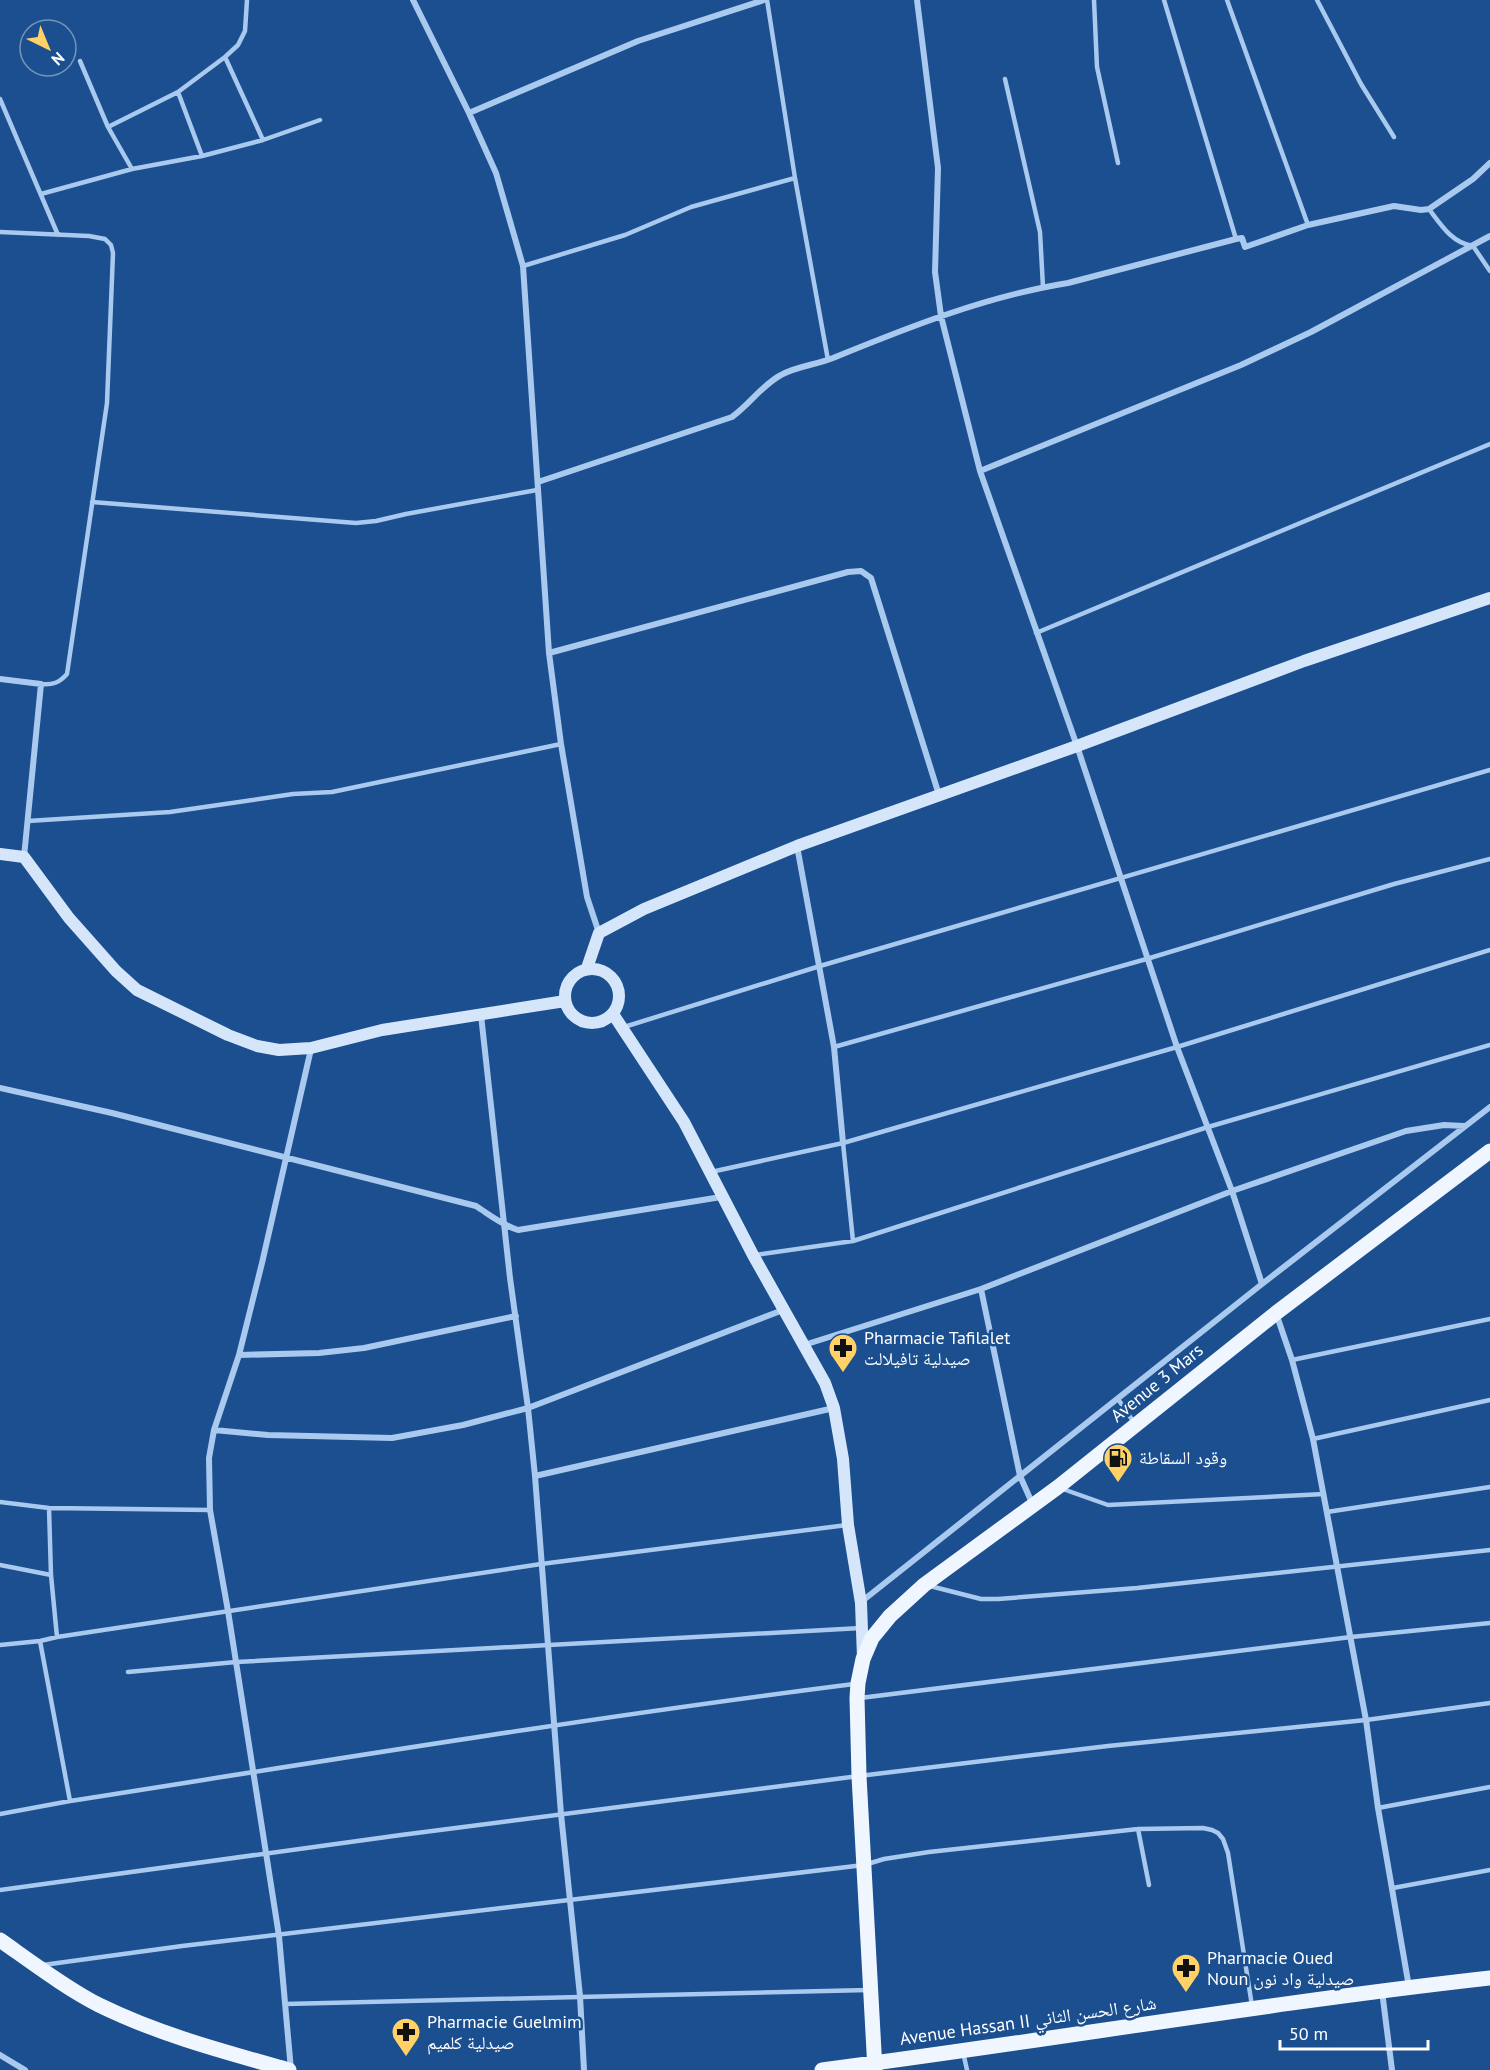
<svg xmlns="http://www.w3.org/2000/svg" width="1490" height="2070" font-family="'PT Sans','Noto Naskh Arabic',sans-serif">
  <style>
    .lines { fill: none; stroke-linecap: round; stroke-linejoin: round }
    .lane { stroke: #a9c9ee; stroke-width: 4.5 }
    .street { stroke: #a9c9ee; stroke-width: 6 }
    .secondary { stroke: #d6e6fa; stroke-width: 12 }
    .primary { stroke: #f0f6ff; stroke-width: 15 }
    .labels { text-anchor: middle; stroke-width: 5; stroke-linejoin: round; paint-order: stroke }
    .poi-label { font-size: 18px; fill: #fff; stroke: #1b4f8f; text-anchor: start }
    .street-label { font-size: 18px; fill: #fff; stroke: #1b4f8f }
  </style>
  <rect width="100%" height="100%" fill="#1b4f8f"/>
  <g class="lines">
    <path class="lane" d="M767,0L795,178L828,360
      M1094,0L1097,67L1118,163
      M1164,0L1236,239
      M1227,0L1308,225
      M1317,0L1361,84L1394,137
      M225,57L263,140
      M80,61L108,127
      M1005,79L1040,232L1043,287
      M178,92L202,156
      M0,99L58,235
      M132,169L108,127L178,92L225,57L238,45L245,31L247,0
      M41,194L132,169L202,156L263,140L320,120
      M1429,209C1441,225 1452,243 1473,246L1490,271
      M0,232L89,236L105,239L111,245L113,253L107,403L67,674C59,683 53,685 41,684
      M523,266L625,235L691,207L795,178
      M92,502L356,523L376,521L406,514L537,490
      M1036,633L1490,444
      M28,821L170,812L293,794L332,792L561,744
      M624,1027L820,966L1490,770
      M834,1047L1150,958L1394,884L1490,859
      M843,1143L853,1241
      M711,1172L843,1143L1177,1047L1490,950
      M755,1255L853,1241L1208,1127L1490,1045
      M1292,1360L1490,1319
      M1118,1399L1135,1424
      M1313,1439L1490,1400
      M1060,1488L1108,1505L1324,1494
      M0,1502L49,1508L210,1510
      M49,1508L51,1575L57,1637
      M1327,1512L1490,1487
      M0,1565L51,1575
      M930,1586L981,1599H998L1137,1588L1490,1550
      M40,1641L70,1801
      M0,1645L40,1641L57,1637L541,1564L847,1525
      M128,1672L236,1662L861,1628
      M860,1698L1351,1637L1490,1623
      M1378,1808L1490,1787
      M0,1814L70,1801C331,1760 592,1717 854,1684
      M1138,1829L1149,1885
      M1393,1888L1490,1870
      M0,1890L401,1835L859,1776L1108,1746L1366,1720L1490,1703
      M43,1965L182,1946L864,1865L884,1859L929,1852L1138,1829L1203,1828L1212,1830L1218,1833L1223,1839L1228,1853L1252,2006
      M285,2004L868,1990
      M963,2052L967,2070"/>
    <path class="street" d="M413,0L469,113L496,173L523,266L549,653L561,744L587,897L599,933
      M917,0L938,168L935,272L941,316L980,471L1077,746L1177,1047L1232,1191L1262,1284
      M469,113L638,41L764,0
      M980,471L1241,365L1311,332L1490,236
      M538,482L732,417C750,404 762,385 781,375C797,366 816,365 833,358C909,327 987,296 1068,283L1236,239L1242,238L1245,247L1308,225L1394,206L1421,210L1429,209L1473,179L1490,163
      M549,653L848,572L861,571L871,578L939,795
      M0,679L41,684L24,857
      M797,846L834,1047L843,1143
      M481,1015L510,1278L528,1408L535,1476L561,1814L580,1996L584,2070
      M0,1088L112,1113L476,1206C490,1215 502,1225 518,1230L721,1197
      M981,1289L1020,1476L1033,1505
      M1276,1313L1292,1360L1313,1439L1366,1720L1378,1808L1409,1987
      M804,1345L981,1289L1232,1191L1406,1131L1444,1125L1464,1126
      M239,1355L319,1353L364,1348L516,1316
      M214,1430L268,1435L392,1438L463,1425L528,1408L783,1310
      M535,1476L834,1408
      M861,1602L1262,1284L1490,1107
      M1382,1991L1392,2070
      M0,2055L25,2070
      M291,2070L279,1936L228,1611L210,1510L209,1458L214,1430L239,1355L262,1263L311,1049"/>
    <path class="secondary" d="M0,854L24,857L69,918L116,971L137,990L228,1035L257,1046L279,1050L311,1048L382,1030L565,1001
      M587,968L599,933L644,909L797,846L1077,746L1304,661L1490,598
      M565 996a27 27 0 1 1 54 0a27 27 0 1 1-54 0Z
      M613,1014L684,1122L753,1255L825,1383L834,1408L843,1459L848,1525L861,1603L863,1658"/>
    <path class="primary" d="M0,1940C30,1961 67,1989 99,2005C160,2035 225,2052 289,2070
      M822,2070C1045,2041 1267,2003 1490,1978
      M875,2070L859,1776L857,1698L858,1683L863,1659L872,1638L890,1616L924,1585L1058,1487L1276,1313L1490,1151"/>
  </g>
  <defs>
    <g id="pharmacy-pin" transform="scale(1.5)"><path d="M0 17L-7.5 6A9.5 9.5 0 1 1 7.5 6Z" fill="#ffd166" stroke="#1b4f8f"/><path d="M-2-6h4v4h4v4h-4v4h-4v-4h-4v-4h4Z" fill="#111"/></g>
    <g id="fuel-pin" transform="scale(1.5)"><path d="M0 17L-7.5 6A9.5 9.5 0 1 1 7.5 6Z" fill="#ffd166" stroke="#1b4f8f"/><path d="M-5.5-6h7V0h2V4h1.3V-2.5L3-4.5l.8-.8L6-3V5H2.5V1h-1V6h-7ZM-4.2-4.7v3.2H.2V-4.7Z" fill="#111"/></g>
  </defs>
  <g fill-rule="evenodd">
    <use href="#pharmacy-pin" x="843" y="1348"/>
    <use href="#fuel-pin" x="1118" y="1458"/>
    <use href="#pharmacy-pin" x="1186" y="1968"/>
    <use href="#pharmacy-pin" x="406" y="2032"/>
  </g>
  <g class="labels">
    <g class="poi-label">
      <text x="864" y="1344">Pharmacie Tafilalet<tspan x="864" dy="21">صيدلية تافيلالت</tspan></text>
      <text x="1139" y="1464">وقود السقاطة</text>
      <text x="1207" y="1964">Pharmacie Oued<tspan x="1207" dy="21">Noun صيدلية واد نون</tspan></text>
      <text x="427" y="2028">Pharmacie Guelmim<tspan x="427" dy="21">صيدلية كلميم</tspan></text>
    </g>
    <g class="street-label">
      <text transform="translate(1157 1383) rotate(-39)" y="6">Avenue 3 Mars</text>
      <text transform="translate(1028 2021) rotate(-8)" y="6">Avenue Hassan II شارع الحسن الثاني</text>
    </g>
  </g>
  <g transform="translate(48 48) rotate(137)"><circle r="28" fill="#1b4f8f" stroke="#7695bc" stroke-width="1.5"/>
  <path d="M0-4.5L10 22L0 15L-10 22Z" fill="#ffd166"/>
  <text y="-9" font-size="16" font-weight="bold" text-anchor="middle" fill="#ffffff">N</text>
  </g>
  <path d="M1280 2040v9h148v-9" fill="none" stroke="#ffffff" stroke-width="3"/>
  <text x="1289" y="2040" font-size="18" fill="#ffffff" stroke="#1b4f8f" stroke-width="4.5" paint-order="stroke">50 m</text>
</svg>
